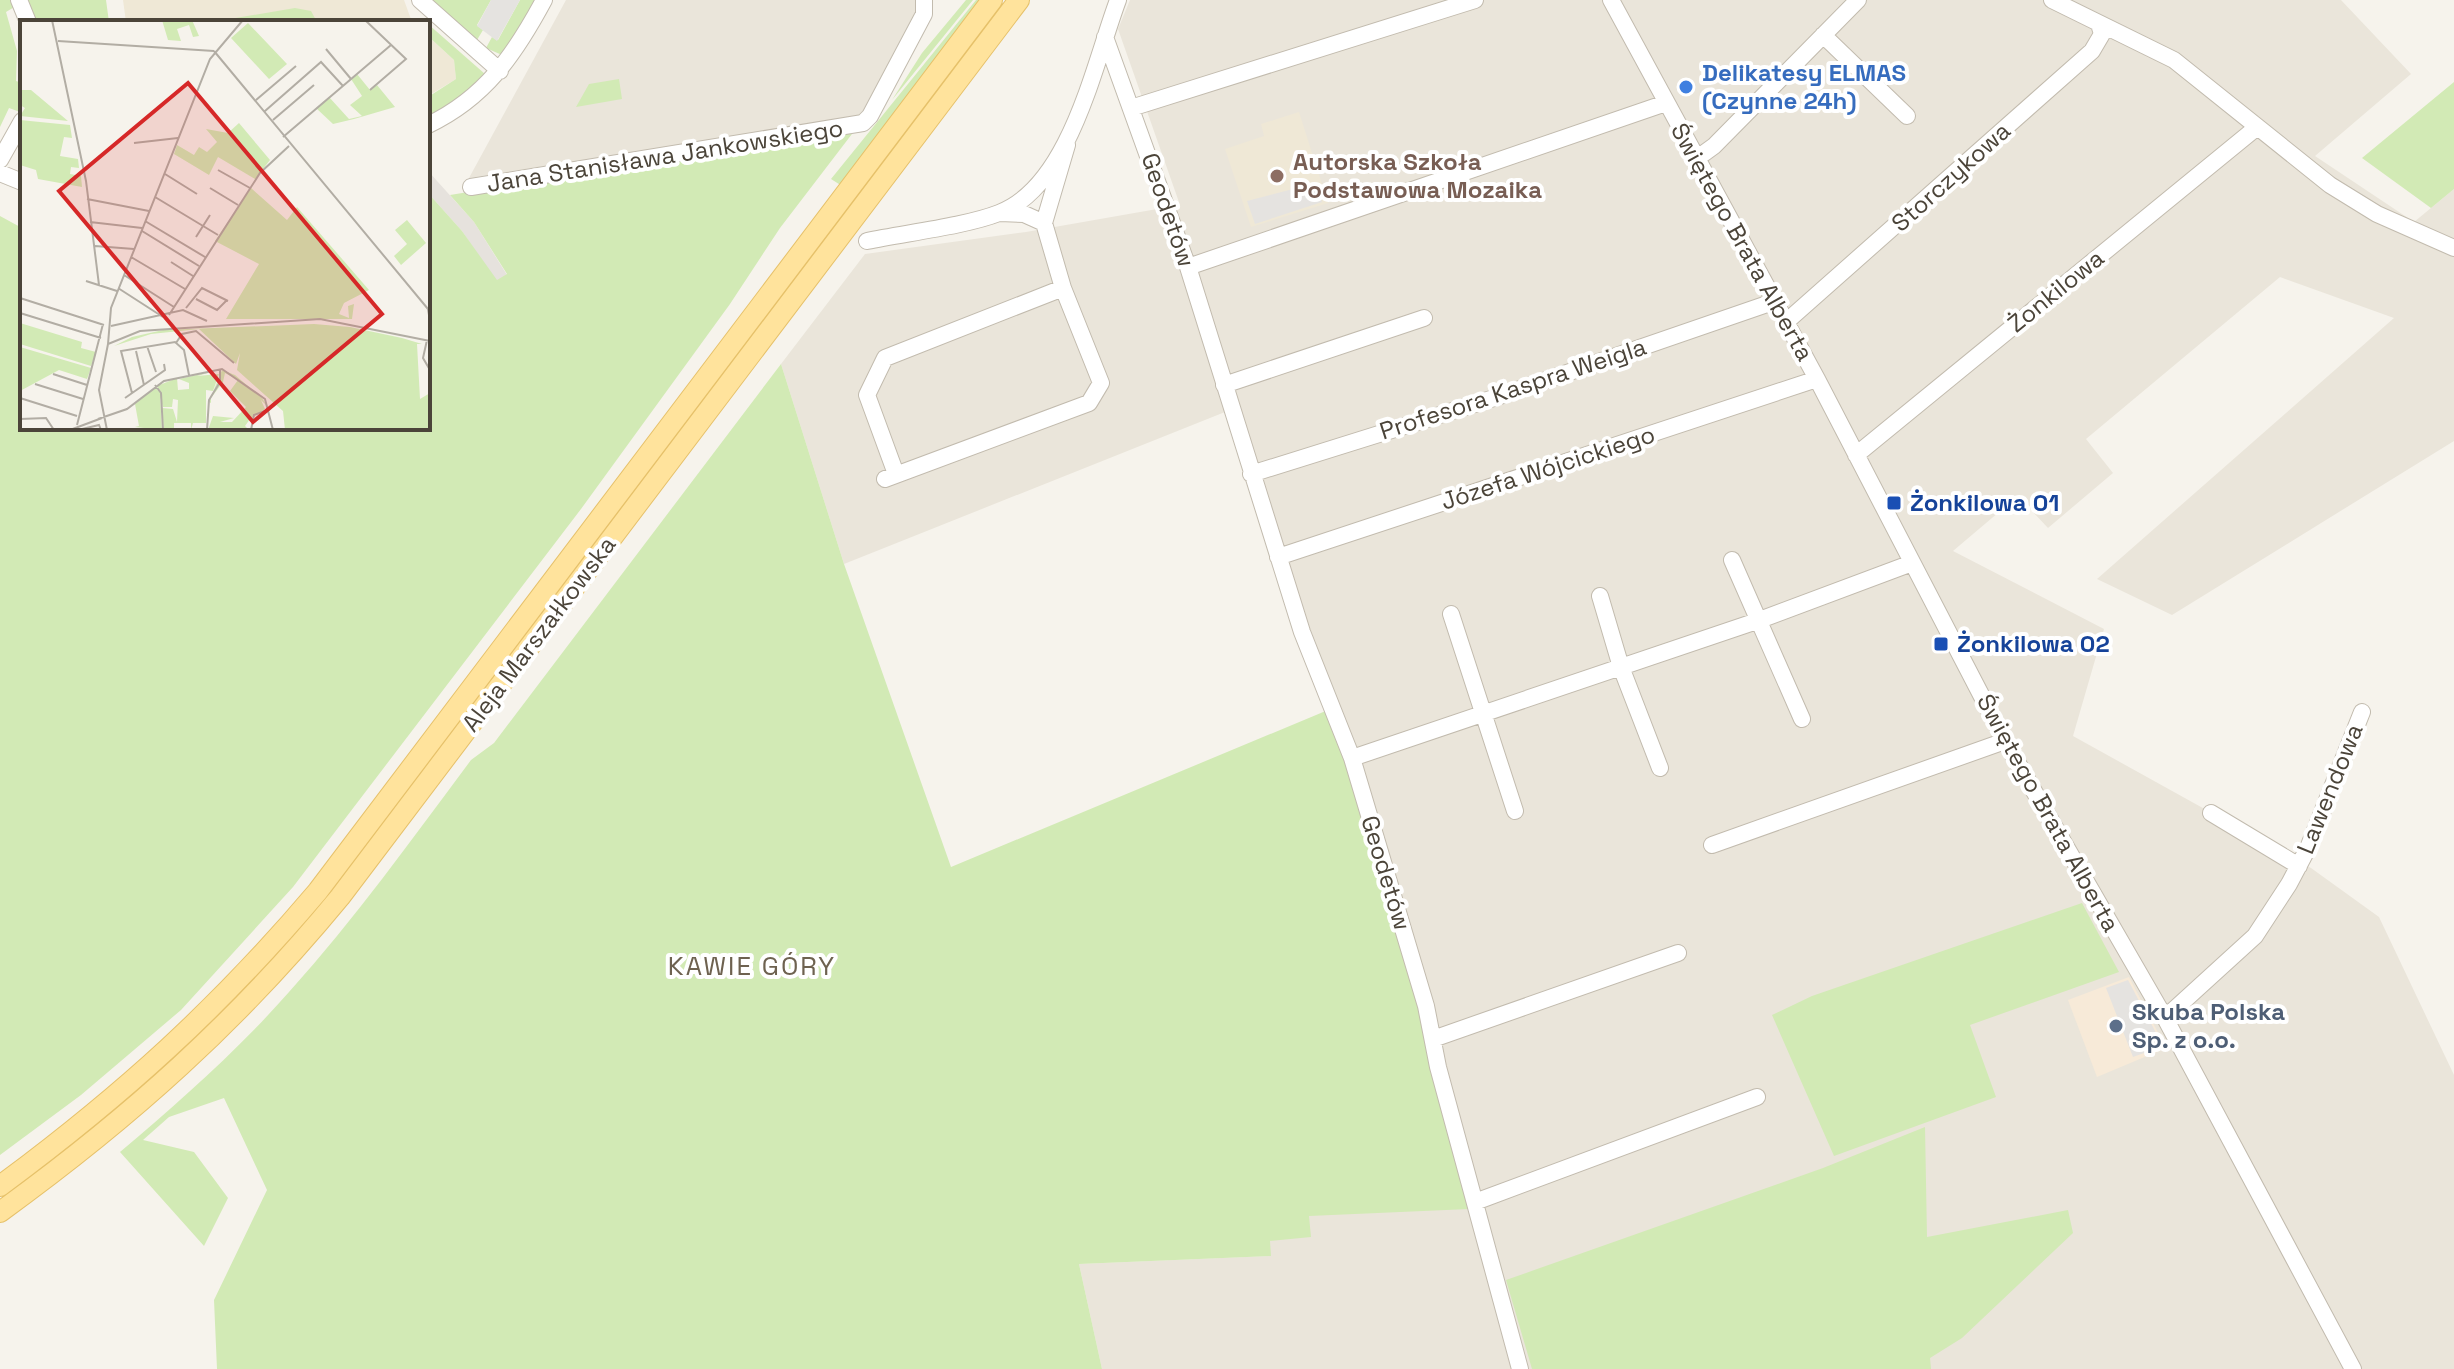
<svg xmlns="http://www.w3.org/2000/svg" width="2454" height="1369" font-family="'Space Grotesk',sans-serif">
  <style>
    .residential { fill: #eae5da }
    .commercial { fill: #f7ead8 }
    .industrial { fill: #e6e2dd }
    .education { fill: #efe8d6 }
    .green { fill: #d2eab5 }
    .parking { fill: #e5e3e0 }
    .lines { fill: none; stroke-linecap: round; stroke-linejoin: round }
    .minor-casing { stroke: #c2bbae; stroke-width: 18 }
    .major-casing { stroke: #e6c16a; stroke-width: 22 }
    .minor { stroke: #fff; stroke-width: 16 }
    .major { stroke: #ffe39c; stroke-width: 20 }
    .shop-dot { fill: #3f7fe0; stroke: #fff; stroke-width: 3 }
    .education-dot { fill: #8d6e63; stroke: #fff; stroke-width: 3 }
    .transit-dot { fill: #1a4fb4; stroke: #fff; stroke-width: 3 }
    .service-dot { fill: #5c6f8a; stroke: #fff; stroke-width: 3 }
    .labels { text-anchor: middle; stroke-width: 8; stroke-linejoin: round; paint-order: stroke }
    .shop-label { font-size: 24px; font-weight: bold; fill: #366cbe; stroke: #fff; text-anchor: start }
    .street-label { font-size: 24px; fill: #4b4439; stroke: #fff }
    .education-label { font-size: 24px; font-weight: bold; fill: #785e54; stroke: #fff; text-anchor: start }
    .transit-label { font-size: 24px; font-weight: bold; fill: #164399; stroke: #fff; text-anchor: start }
    .service-label { font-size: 24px; font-weight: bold; fill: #4e5e75; stroke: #fff; text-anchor: start }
    .neighbourhood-label { font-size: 26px; letter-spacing: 2px; fill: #6e6250; stroke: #fff }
    .inset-road { fill: none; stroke: #b2ada4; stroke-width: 2 }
    .view { fill: #d62828; fill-opacity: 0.15; stroke: #d62828; stroke-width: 4 }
    .inset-edge { fill: none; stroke: #4b4439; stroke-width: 4 }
  </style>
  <rect width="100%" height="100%" fill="#f6f3ec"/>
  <path class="residential" d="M566,0H918L914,15L862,116L469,178Z
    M1130,0H2341L2411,74L2315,156L2414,222L2454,189V441L2172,615L2097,579L2394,318L2280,277L2086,439L2113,473L2048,528L2018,496L1953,551L2104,629L2073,736L2311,868L2379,917L2454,1075V1369H1102L1079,1264L1270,1256V1241L1309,1216L1407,957L1225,412L844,564L781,364L865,254L1026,232L1180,205L1118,29Z"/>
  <path class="commercial" d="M2129,977L2166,1048L2097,1077L2068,1000Z"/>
  <path class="industrial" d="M428,171L474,222L507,275L496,281L462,231L428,193Z"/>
  <path class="education" d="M123,0H404L412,22H126Z
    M428,36L454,60L456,79L428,96Z
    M1299,112L1328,203L1251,227L1225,149L1264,136L1261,124Z"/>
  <path class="green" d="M0,0H13L16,6L6,12L17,51L16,81L22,83L20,112L9,108L0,127Z
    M26,0H106L109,22H34Z
    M431,0H491L477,25L483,30L477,40Z
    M520,0H537L502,55L486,48L492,37L498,40Z
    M966,0H973L892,100L922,53Z
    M976,0H985L842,186L831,179Z
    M295,8L311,11L317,22H212Z
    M428,24L485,74L465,95L428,118V97L456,79L454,60L428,36Z
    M619,79L622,99L576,107L589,84Z
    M2454,82V189L2431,208L2362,158Z
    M855,130L780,228L730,304L581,509L293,887L181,1010L81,1095L0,1155V216L22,228V428H428V193L462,231L497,280L507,274L474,222L450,195Z
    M781,364L844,564L951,867L1328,710L1407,957L1469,1209L1309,1216L1311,1237L1270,1241L1271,1256L1079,1264L1102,1369H217L214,1300L267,1190L224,1098L169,1117L143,1140L194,1152L228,1198L204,1246L120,1152C179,1102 238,1050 289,992C355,919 412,839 471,760L494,743Z
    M2082,903L2119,972L1970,1025L1996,1097L1834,1156L1772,1015L1812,996Z
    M1925,1127L1927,1237L2068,1210L2073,1233L1962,1338L1930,1358L1931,1369H1532L1506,1280L1823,1168Z"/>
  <path class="parking" d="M491,0H520L497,41L477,26Z
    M1316,183L1322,202L1255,224L1247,201Z
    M2128,980L2163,1046L2133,1057L2106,988Z"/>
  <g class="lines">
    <g class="minor-casing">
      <path id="minor" d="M19,0L28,22
        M420,0L500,71
        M1611,0L1817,379L2005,741L2165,1018L2353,1369
        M2052,0L2174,60L2330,185L2377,214L2454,248
        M1823,35L1907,116
        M1105,37L1188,267L1302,632L1352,758L1426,1006L1438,1067L1520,1369
        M1131,108L1475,0
        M428,125C485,98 515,54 544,0
        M1696,159L1714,146L1858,0
        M0,160L22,121
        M0,173L22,182
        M471,187L863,123L870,116L924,14V0
        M1000,213L1024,214L1044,223
        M867,241C905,233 966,226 999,213C1070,186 1094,64 1118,0
        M1188,267L1666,103
        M1786,322L2092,51L2102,34L2099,24
        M1224,385L1424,318
        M1856,455L2256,128
        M896,474L867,395L885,358L1063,288
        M1251,474L1494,398L1773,302
        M885,479L1089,403L1101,383L1063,288L1044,223L1067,145
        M1278,557L1817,379
        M1732,560L1802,719
        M1600,596L1621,667L1660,768
        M1451,614L1515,811
        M1352,758L1757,621L1912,563
        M2211,813L2299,866
        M1712,845L2005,741
        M2165,1018L2255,936L2289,884L2308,848L2362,712
        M1433,1039L1678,953
        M1475,1202L1757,1097"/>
    </g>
    <g class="major-casing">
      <path id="major" d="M0,1186C123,1095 219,1008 318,891L992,0
        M0,1212C131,1117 237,1022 340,897L1019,0"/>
    </g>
    <use href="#minor" class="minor"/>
    <use href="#major" class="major"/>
  </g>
  <circle class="shop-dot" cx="1686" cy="87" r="8"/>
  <circle class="education-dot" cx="1277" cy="176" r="8"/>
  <g class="transit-dot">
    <rect x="1886" y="495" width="16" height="16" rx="4"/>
    <rect x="1933" y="636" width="16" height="16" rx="4"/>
  </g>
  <circle class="service-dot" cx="2116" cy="1026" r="8"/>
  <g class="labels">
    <g class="shop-label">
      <text x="1702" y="81">Delikatesy ELMAS<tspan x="1702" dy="28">(Czynne 24h)</tspan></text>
    </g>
    <g class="street-label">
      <text transform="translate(665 156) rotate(-9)" y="8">Jana Stanisława Jankowskiego</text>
      <text transform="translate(1951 177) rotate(-42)" y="8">Storczykowa</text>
      <text transform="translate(1168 210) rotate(71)" y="8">Geodetów</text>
      <text transform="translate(1742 242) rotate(61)" y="8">Świętego Brata Alberta</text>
      <text transform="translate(2056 291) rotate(-39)" y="8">Żonkilowa</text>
      <text transform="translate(1513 389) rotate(-18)" y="8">Profesora Kaspra Weigla</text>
      <text transform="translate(1548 468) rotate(-18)" y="8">Józefa Wójcickiego</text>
      <text transform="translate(539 634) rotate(-53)" y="8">Aleja Marszałkowska</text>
      <text transform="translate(2330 789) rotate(-68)" y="8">Lawendowa</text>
      <text transform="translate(2048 813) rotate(61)" y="8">Świętego Brata Alberta</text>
      <text transform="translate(1386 873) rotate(73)" y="8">Geodetów</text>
    </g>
    <g class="education-label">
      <text x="1293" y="170">Autorska Szkoła<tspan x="1293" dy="28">Podstawowa Mozaika</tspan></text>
    </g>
    <g class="transit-label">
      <text x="1910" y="511">Żonkilowa 01</text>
      <text x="1957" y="652">Żonkilowa 02</text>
    </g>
    <g class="service-label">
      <text x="2132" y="1020">Skuba Polska<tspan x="2132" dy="28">Sp. z o.o.</tspan></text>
    </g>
    <g class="neighbourhood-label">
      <text x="752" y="975">KAWIE GÓRY</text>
    </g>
  </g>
  <g transform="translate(20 20)">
    <rect width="410" height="410" fill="#f6f3ec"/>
    <path d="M142,0H172L179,16L173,17L169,5L157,9L161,21L148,20ZM228,3L267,44L249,59L211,18ZM337,54L350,70L357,65L375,87L334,99L313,104L296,88L309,77L329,99L342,96L330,85L342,76L331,59ZM0,70H11L48,101L0,96L5,88L0,85ZM0,100L50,105L52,118L44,117L40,136L58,139L59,148L51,147L50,154L61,156L62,167L18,159L16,150L0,145ZM219,103L250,140L235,159L198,137L189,155L154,134L157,125L174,135L179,127L187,132L197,122L186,109L208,113ZM231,168L267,200L277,187L349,270L324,283L319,294L329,298L328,286L334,284L332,299H206L239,244L195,221ZM387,200L406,223L381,245L374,236L387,224L375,210ZM0,303L62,322L61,328L76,332L71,346L0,324ZM294,304L330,307L382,318L402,324H397L400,379L410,373V410H265L263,391L217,350L220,333L216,344L179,309L131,314L94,326L112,317L143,310ZM0,327L71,348L67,359L39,350L0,371ZM199,350L177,356L199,354L193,371L186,370V403H173L171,410V403H154V410H144L142,388L153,389L157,402L158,380L153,379L152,387H143L137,366L157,358L158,370L169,369V363L159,359ZM202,350L215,355L242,378L248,387L241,380L245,389L230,399L225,406L229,410H188L193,396L214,398L200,402H212L226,387L210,371L218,360L205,353L203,362L191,378V383L189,382ZM135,367L140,373L142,410L115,407L119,406L115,384Z" fill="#d2eab5"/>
    <path class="inset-road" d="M32,0L66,161L79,265M345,0L386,39L350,70M38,21L194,31M306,29L331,59M194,31L408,289L410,301M236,80L276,46M245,91L301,42L323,66M253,100L294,65M263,117L371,25M114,123L158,118M198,150L230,168M145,154L177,174M190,168L218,185M135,177L198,215M67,179L129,191M125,201L185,237M70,202L122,208M122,211L179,246M176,217L190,195M75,226L114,229M111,237L165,269M151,242L173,256M104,255L154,287M66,261L97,271M98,268L143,297M0,278L84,305M176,279L197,290L207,280M166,288L182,268L208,281M0,293L81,318M149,295L240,153L269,126M91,306L163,290L187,301M407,320L403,338L410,350M156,323L162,314L176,311L214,343M88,324L91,288L190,39L223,0M127,326L136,352M116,331L124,365M33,354L67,365M15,364L63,379M135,365L141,373L143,410M112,373L101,331L155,322L164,330L169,355M0,378L57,396M105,378L145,350L144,344M0,399L26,398L34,410M78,399L107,389L144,361L202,349L245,379L253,410M57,405L83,304M50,410L82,398M58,410L79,405L81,410M87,410L79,370L88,324L120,311L300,299L410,321M98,410H123M187,410L189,380L200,362V349M231,410L234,395L250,389"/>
    <path class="view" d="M168,63L362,294L233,402L39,171Z"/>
    <rect width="410" height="410" class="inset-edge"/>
  </g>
</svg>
